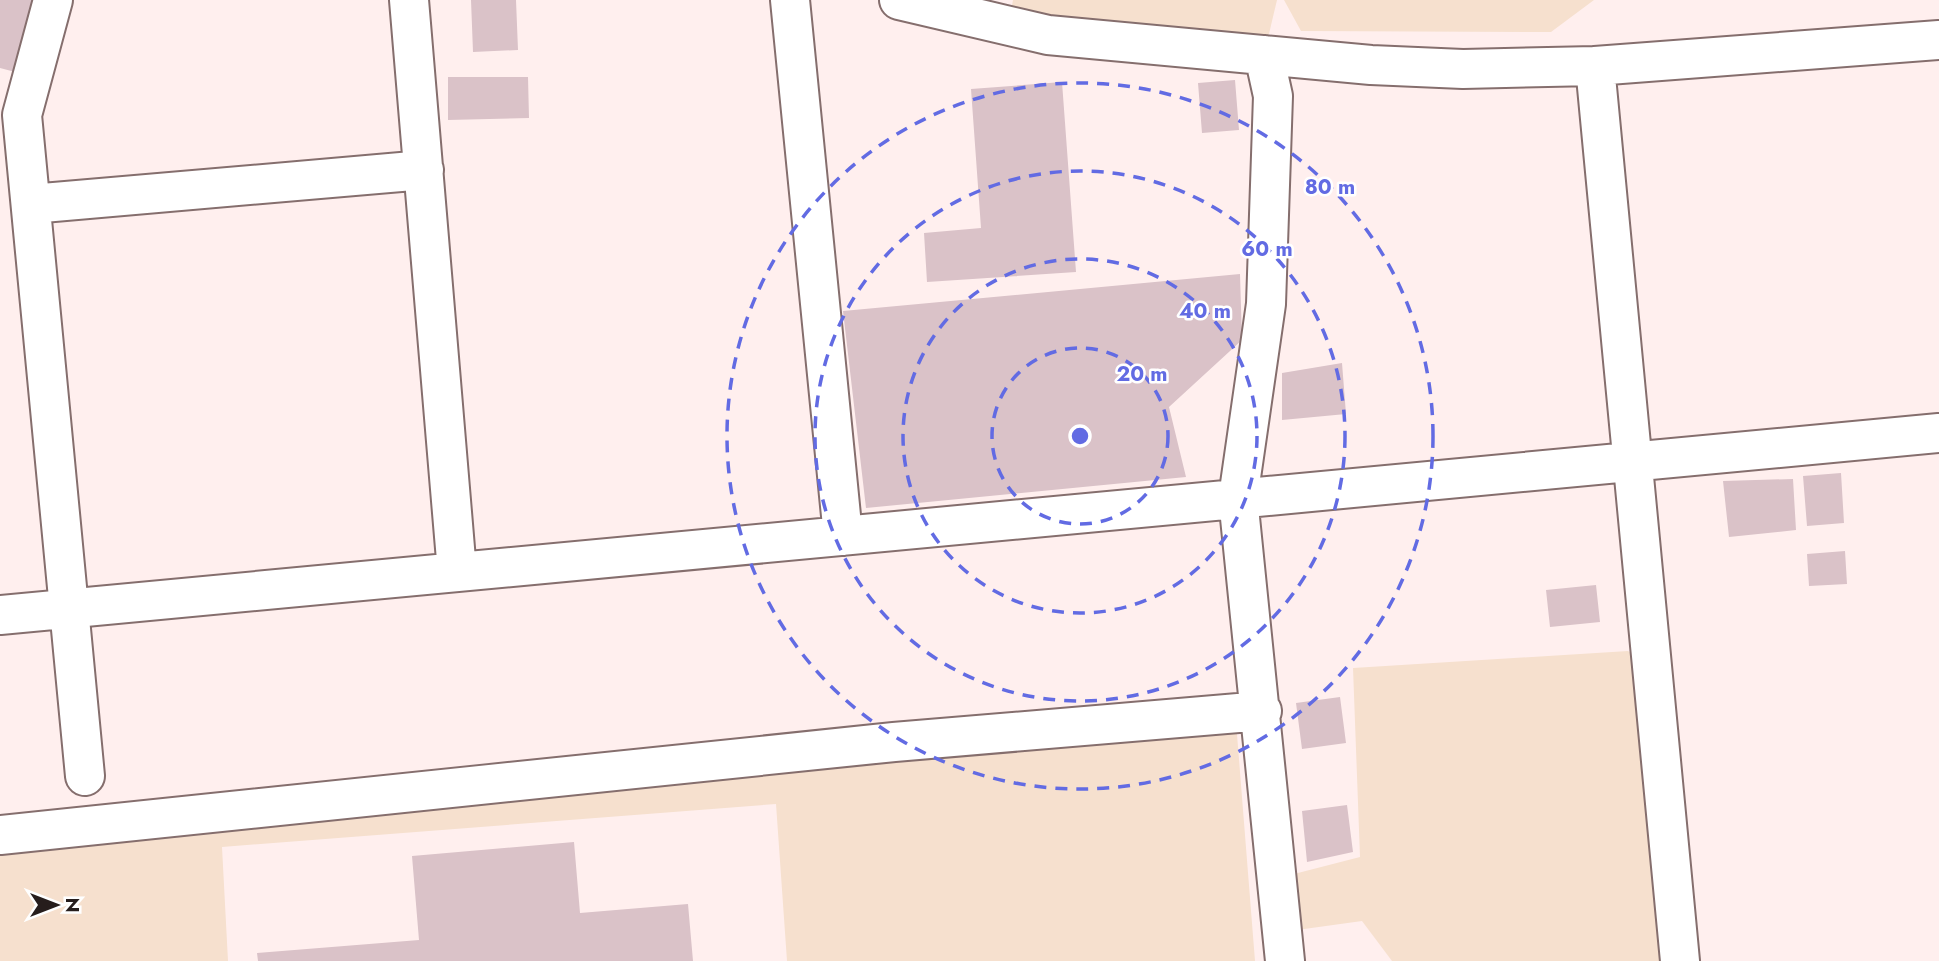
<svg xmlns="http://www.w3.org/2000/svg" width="1939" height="961" font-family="Jost,sans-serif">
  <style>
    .green { fill: #f6e0ce }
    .building { fill: #dac2c8 }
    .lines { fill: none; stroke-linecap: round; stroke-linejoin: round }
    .minor-casing { stroke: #856e6d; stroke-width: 42 }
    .minor { stroke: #fff; stroke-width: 38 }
    .ring { fill: none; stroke: #626be3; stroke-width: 3.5; stroke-dasharray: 12 9 }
    .centre { fill: #626be3; stroke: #fff; stroke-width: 3.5 }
    .ring-label { font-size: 21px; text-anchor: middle; font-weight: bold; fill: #626be3; stroke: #fff; stroke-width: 5; stroke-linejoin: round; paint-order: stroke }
  </style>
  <rect width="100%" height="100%" fill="#ffefee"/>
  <path class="green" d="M1013,0H1277L1264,55L1008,27Z
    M1284,0H1594L1551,32L1301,31Z
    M1628,651L1653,668L1665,961H1392L1362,921L1297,930L1294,874L1360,857L1353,668Z
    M1235,709L1255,961H787L776,804L222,847L228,961H0V821Z"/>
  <path class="building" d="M0,0H33L19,73L0,68Z
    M471,0H516L518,50L473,52Z
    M448,77H528L529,118L448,120Z
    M1235,80L1239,130L1202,133L1198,83Z
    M1062,82L1076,272L927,282L924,233L981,228L971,89Z
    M1240,274L1242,340L1169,407L1186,477L866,508L843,311Z
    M1342,363L1346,414L1282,420V373Z
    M1841,473L1844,523L1807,526L1803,476Z
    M1793,479L1796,530L1729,537L1723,481Z
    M1845,551L1847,584L1809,586L1807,554Z
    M1596,585L1600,622L1550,627L1546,590Z
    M1340,697L1346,743L1302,749L1296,703Z
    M1347,805L1353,852L1307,862L1302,811Z
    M574,842L580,913L688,904L693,961H258L257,953L419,940L412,856Z"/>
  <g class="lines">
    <g class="minor-casing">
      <path id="minor" d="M53,0L22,115L85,776
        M409,0L457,572
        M790,0L843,536
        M899,0L1048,35L1371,65L1463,69L1595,66L1939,40
        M1264,55L1273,96L1266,304L1238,498L1285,961
        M1595,66L1680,961
        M31,204L424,170
        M0,615L1939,433
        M0,835L894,742L1262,711"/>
    </g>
    <use href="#minor" class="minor"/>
  </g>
  <g class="ring">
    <circle cx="1080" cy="436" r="88"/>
    <circle cx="1080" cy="436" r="177"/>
    <circle cx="1080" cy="436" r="265"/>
    <circle cx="1080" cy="436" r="353"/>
  </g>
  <circle cx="1080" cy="436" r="10" class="centre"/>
  <g class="ring-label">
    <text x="1330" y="194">80 m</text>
    <text x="1267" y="256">60 m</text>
    <text x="1205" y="318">40 m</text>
    <text x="1142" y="381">20 m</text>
  </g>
  <g transform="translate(56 905) rotate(90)" stroke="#ffffff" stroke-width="5" paint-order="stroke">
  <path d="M0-5L12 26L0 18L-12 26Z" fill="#261d1c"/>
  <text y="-10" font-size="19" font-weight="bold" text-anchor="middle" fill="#261d1c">N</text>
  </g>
</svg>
